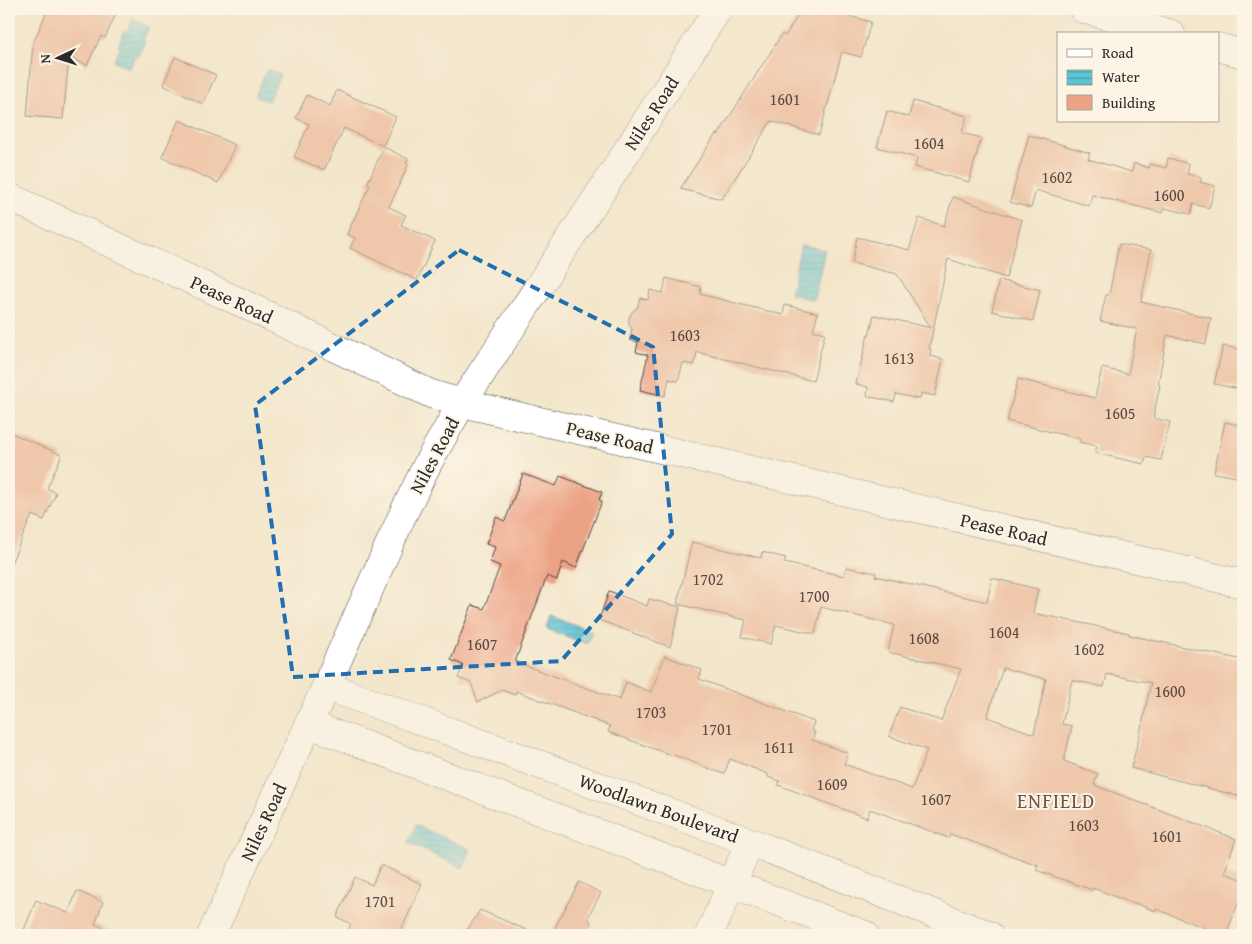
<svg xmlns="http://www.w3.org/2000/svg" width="1252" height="944" font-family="'Gentium Book Plus',serif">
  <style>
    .water { fill: url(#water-rules); stroke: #427780 }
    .building { fill: #eca284; fill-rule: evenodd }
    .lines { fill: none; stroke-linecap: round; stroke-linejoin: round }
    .minor-casing { stroke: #494743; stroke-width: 29 }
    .minor { stroke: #fff; stroke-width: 28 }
    .marked { fill: none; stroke: #1f6fb2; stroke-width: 4; stroke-dasharray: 10 6; stroke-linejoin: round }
    .labels { text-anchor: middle; stroke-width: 4; stroke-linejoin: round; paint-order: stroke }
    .number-label { font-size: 16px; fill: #5b4941 }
    .street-label { font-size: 19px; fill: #2b2b2b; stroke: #fcf5e5 }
    .neighbourhood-label { font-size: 20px; letter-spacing: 1px; fill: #6f554a; stroke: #fcf5e5 }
  </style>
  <defs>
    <pattern id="water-rules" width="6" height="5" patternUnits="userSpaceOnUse" patternTransform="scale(1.25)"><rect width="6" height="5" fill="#5ac3d6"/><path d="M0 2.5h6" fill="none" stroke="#4b9fae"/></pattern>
  </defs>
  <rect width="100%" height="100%" fill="#fcf5e5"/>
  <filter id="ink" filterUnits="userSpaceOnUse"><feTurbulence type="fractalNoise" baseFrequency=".02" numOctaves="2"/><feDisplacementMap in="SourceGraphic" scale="10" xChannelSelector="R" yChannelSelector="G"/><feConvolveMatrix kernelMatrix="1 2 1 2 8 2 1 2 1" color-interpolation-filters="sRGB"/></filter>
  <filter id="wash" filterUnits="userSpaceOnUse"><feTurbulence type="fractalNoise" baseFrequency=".0096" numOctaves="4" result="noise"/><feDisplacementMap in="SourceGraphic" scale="20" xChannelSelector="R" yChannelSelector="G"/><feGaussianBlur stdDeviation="1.12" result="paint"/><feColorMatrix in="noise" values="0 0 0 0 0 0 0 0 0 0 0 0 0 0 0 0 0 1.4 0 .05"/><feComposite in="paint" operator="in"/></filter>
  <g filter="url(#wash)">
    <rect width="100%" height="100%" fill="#f3e6cb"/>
    <path class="water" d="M133,19L149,27L143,40L145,41L138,56L136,55L129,68L114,61L120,48L118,46L124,31L127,32Z
      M267,69L280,75L268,102L255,96Z
      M801,245L825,250L814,300L790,294Z
      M551,616L592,631L587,644L547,629Z
      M416,825L471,850L463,868L408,843Z"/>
    <g id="blocks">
      <path class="building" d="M48,9H118L105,38L101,36L87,65L69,57L63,119L27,116L33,43Z
        M802,9H823L871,22L861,57L842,52L819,135L771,121L722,199L680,189L716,134L718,135L782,34L785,36Z
        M175,57L216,75L203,104L163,85Z
        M337,90L396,117L383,146L344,128L324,170L294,157L309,124L296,118L307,95L330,106Z
        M913,101L967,116L962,133L981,138L969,182L915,167L917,158L877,147L887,111L909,117Z
        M179,120L235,145L218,183L162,157Z
        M1029,135L1090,153L1088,159L1132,172L1134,163L1149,168L1150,164L1166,168L1168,158L1189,164L1187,174L1201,177L1200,182L1215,186L1209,208L1193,204L1191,214L1164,208L1163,213L1092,195L1089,206L1036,190L1031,208L1010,202Z
        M384,147L408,159L406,163L408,165L389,207L406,215L401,225L435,241L417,280L350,248L355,238L347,234L370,185L367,184Z
        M953,197L1022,220L1006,278L948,259L929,349H931L930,356L943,359L935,396L921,393L920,399L896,394L894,402L867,396L868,387L856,384L868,334L869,335L874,315L931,328L897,274L852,263L857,237L909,250L919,218L944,226Z
        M1119,244L1151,250L1141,302L1211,318L1206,344L1167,335L1158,384L1160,385L1153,418L1170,422L1161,460L1146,457L1144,464L1095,453L1097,446L1079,442L1080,439L1007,421L1018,379L1095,398L1102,368L1128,374L1137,329L1100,321L1106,295H1109Z
        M666,278L701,287L700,294L783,315L785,305L818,313L813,330L825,333L813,381L697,352L694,365L683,363L678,381L669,379L665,396L640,390L648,355L636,352L638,342L630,340L632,329L629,324V318L632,312L637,308L640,298L648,300L650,290L663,293Z
        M999,280L1040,290L1033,321L992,311Z
        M1223,346L1243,350V374L1240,389L1214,384Z
        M1225,422L1243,426V478L1214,473Z
        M9,432L62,455L47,488L56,493L44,520L32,515L9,568Z
        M523,474L556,486L560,476L602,492L599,500L602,501L576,568L563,562L557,580L547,576L515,662L620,700L626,682L651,692L665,656L702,670L699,679L814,722L811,730L815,732L812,740L848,753L844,764L912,789L927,750L889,736L900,707L941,721L961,669L888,652L894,625L821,607L815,634L776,625L771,644L742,637L746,620L677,604L692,542L761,558L762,552L786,558L784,563L844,576L846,567L876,573L875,576L987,602L992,578L1038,589L1033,613L1129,633V635L1243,660V778L1238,796L1131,768L1140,734L1151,683L1107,674L1104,687L1072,680L1062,724L1072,726L1064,761L1098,774L1094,785L1236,839L1224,873L1243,880V890L1226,935H1223L1156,909L1155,911L1135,903L1134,904L1093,888L1092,890L1036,870L1038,865L950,834L949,838L870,809L867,818L778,785L780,781L768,777V774L730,759L724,774L671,754V755L608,732L610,726L516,691L515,695L502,690L478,702L471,683L458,678L463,665L451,660L472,605L484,609L500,566L490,562L495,547L486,544L496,517L505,521ZM1003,668L1046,679L1034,734L987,717Z
        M609,591L647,606L649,599L680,607L670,647L599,620Z
        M381,865L422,884L399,935H346L351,924L337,917L355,877L372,885Z
        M579,882L601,893L588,917L591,924L583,935H551Z
        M77,891L103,902L95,924L121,935H22L36,900L68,913Z
        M480,910L538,935H464Z"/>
    </g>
  </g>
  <g filter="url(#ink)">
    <use href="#blocks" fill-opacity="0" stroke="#494743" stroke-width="1"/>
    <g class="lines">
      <g class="minor-casing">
        <path id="minor" d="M1083,9L1171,34
          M1218,47L1243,54
          M9,197L244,304L431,394L462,403L1243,584
          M326,686L750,842L989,935
          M309,724L732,884L865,935
          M211,935L326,686L403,514L429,461L462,403L602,190L718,9
          M709,935L750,842"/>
      </g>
      <use href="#minor" class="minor"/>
    </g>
  </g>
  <path d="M0 0H1252V944H0ZM459,250L653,347L672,534L561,661L293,677L255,405Z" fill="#f3e6cb" fill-opacity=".55" fill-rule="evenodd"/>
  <path class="marked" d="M459,250L653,347L672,534L561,661L293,677L255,405Z"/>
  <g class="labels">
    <g class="number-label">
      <text x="785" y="105">1601</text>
      <text x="929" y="149">1604</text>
      <text x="1057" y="183">1602</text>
      <text x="1169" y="201">1600</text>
      <text x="685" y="341">1603</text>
      <text x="899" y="364">1613</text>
      <text x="1120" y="419">1605</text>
      <text x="708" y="585">1702</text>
      <text x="814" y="602">1700</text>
      <text x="1004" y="638">1604</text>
      <text x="924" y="644">1608</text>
      <text x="482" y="650">1607</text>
      <text x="1089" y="655">1602</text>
      <text x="1170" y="697">1600</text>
      <text x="651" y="718">1703</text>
      <text x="717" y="735">1701</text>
      <text x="779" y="753">1611</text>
      <text x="832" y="790">1609</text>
      <text x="936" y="805">1607</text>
      <text x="1084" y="831">1603</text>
      <text x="1167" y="842">1601</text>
      <text x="380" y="907">1701</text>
    </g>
    <g class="street-label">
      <text transform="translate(651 113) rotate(-57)" y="7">Niles Road</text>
      <text transform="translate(232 299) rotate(25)" y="7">Pease Road</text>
      <text transform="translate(610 437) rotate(13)" y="7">Pease Road</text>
      <text transform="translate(434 455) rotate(-62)" y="7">Niles Road</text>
      <text transform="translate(1004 529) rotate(13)" y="7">Pease Road</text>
      <text transform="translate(659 808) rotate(20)" y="7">Woodlawn Boulevard</text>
      <text transform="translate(263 822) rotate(-65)" y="7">Niles Road</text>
    </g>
    <g class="neighbourhood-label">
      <text x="1056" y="808">ENFIELD</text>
    </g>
  </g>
  <rect width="1252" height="944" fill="none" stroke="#fcf5e5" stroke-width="30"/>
  <rect x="1057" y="32" width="162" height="90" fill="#fcf5e5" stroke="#a8a49b"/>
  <rect x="1067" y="49" width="25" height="8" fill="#ffffff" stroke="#a8a49b"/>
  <text x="1102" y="58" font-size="15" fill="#2b2b2b">Road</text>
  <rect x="1067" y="70" width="25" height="15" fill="url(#water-rules)" stroke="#a8a49b"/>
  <text x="1102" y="82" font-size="15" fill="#2b2b2b">Water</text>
  <rect x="1067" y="95" width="25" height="15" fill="#eca284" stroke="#a8a49b"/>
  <text x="1102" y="108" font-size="15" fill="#2b2b2b">Building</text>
  <g transform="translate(58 58) rotate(266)" stroke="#fcf5e5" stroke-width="4" paint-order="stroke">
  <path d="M0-4L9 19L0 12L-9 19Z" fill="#2b2b2b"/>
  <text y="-8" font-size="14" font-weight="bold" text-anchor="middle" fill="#2b2b2b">N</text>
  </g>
</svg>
